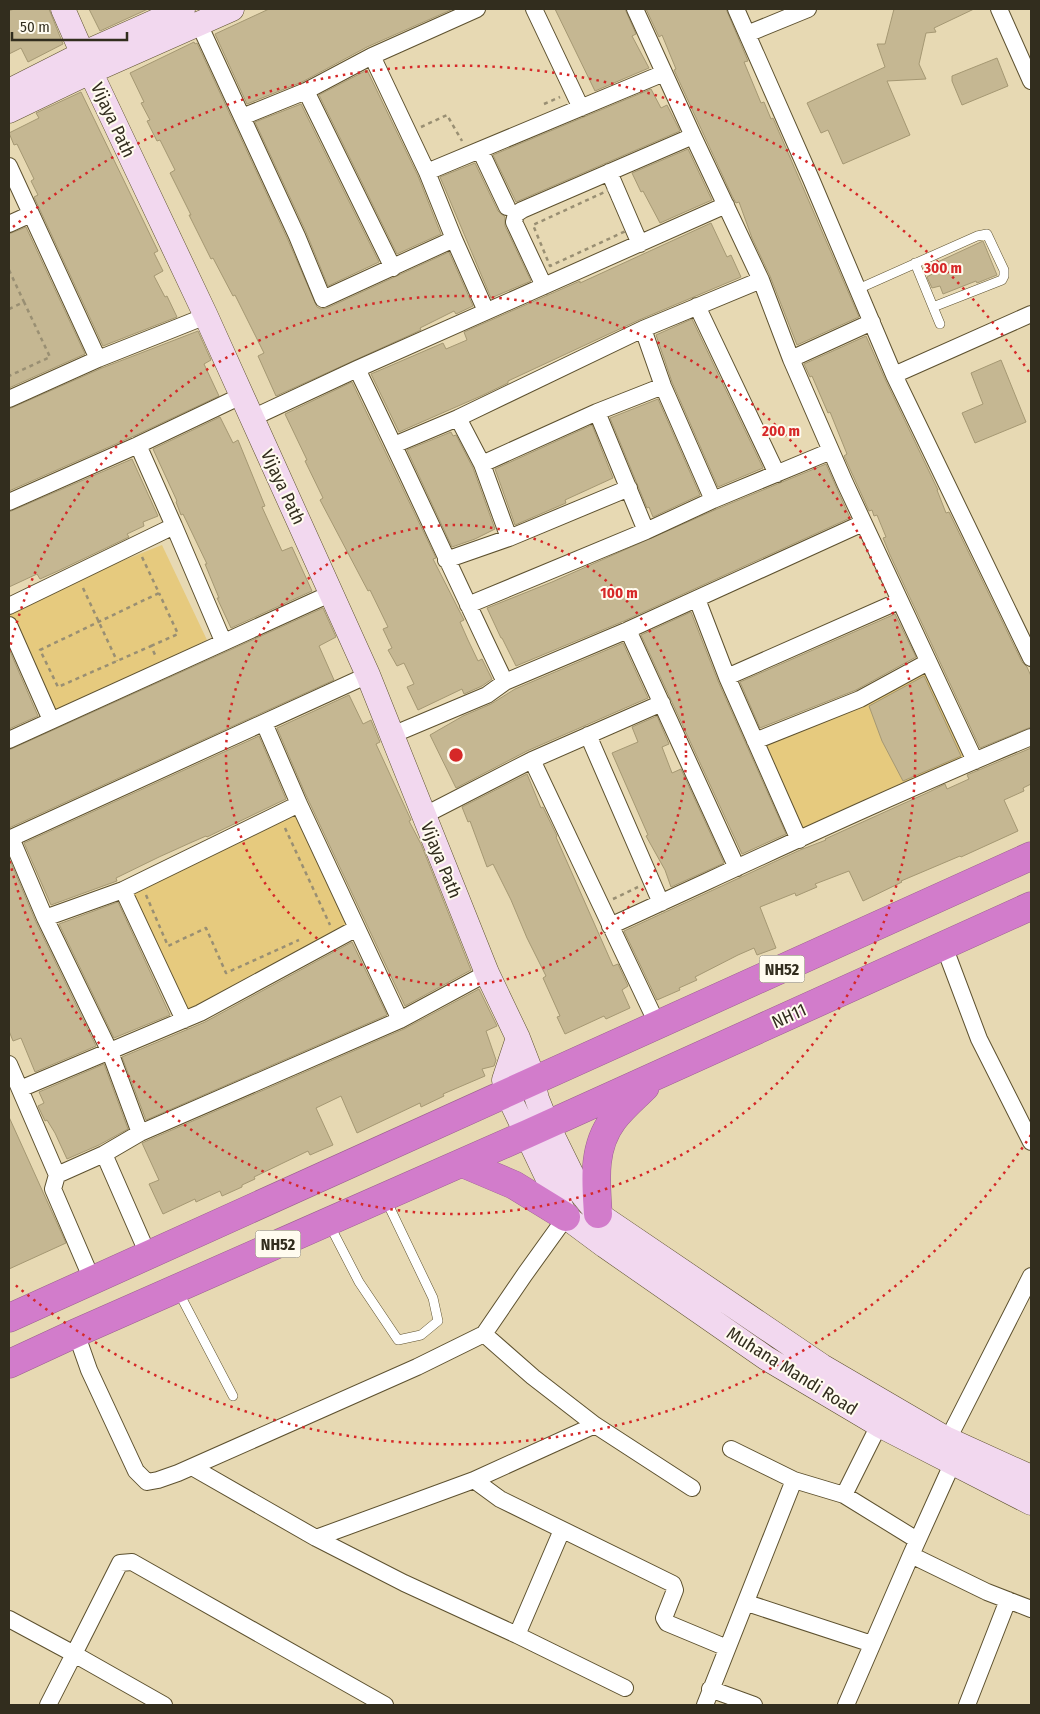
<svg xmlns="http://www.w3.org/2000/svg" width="1040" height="1714" font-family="'Fira Sans Condensed',sans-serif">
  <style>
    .green { fill: #e6ca7e }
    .building { fill: #c5b792; stroke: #a59873 }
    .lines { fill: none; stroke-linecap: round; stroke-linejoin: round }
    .lane-casing { stroke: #5d512f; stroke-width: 10 }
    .street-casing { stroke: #5d512f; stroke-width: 18 }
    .secondary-casing { stroke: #5d512f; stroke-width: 25 }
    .highway-casing { stroke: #9a608e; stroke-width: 29 }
    .path { stroke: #998f73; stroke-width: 2.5; stroke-dasharray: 4 4; stroke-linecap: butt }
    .lane { stroke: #fff; stroke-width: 9 }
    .street { stroke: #fff; stroke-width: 16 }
    .secondary { stroke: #f2d8ef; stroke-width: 24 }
    .highway { stroke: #d27ccb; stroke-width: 28 }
    .ring { fill: none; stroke: #d62828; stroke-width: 2.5; stroke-dasharray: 2.5 5 }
    .labels { text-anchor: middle; stroke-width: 4; stroke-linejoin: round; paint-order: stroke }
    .shield { fill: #fffbef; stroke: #706b5d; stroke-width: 1 }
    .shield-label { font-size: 16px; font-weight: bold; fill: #322d1e }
    .street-label { font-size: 18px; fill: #322d1e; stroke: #fffbef }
    .centre { fill: #d62828; stroke: #fffbef; stroke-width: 2.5 }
    .ring-label { font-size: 15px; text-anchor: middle; font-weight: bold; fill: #d62828; stroke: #fffbef; stroke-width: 4; stroke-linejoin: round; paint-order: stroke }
  </style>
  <rect width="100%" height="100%" fill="#e7d9b3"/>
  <path class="green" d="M162,545L207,640L53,715L9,623V606Z
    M928,662L975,761L799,840L755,741Z
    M299,804L357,928L184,1020L123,890Z"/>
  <path class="building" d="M14,9H49L63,44L28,62L21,48L9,54V11Z
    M89,9H148L100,31Z
    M269,9H453L367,47L302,82L247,104L215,34Z
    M555,9H625L636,34L632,36L649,68L595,91Z
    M646,9H726L748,61L744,62L761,103L764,102L771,119L773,118L859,317L797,345L770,276L752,238L739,202L736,203L732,196L674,70L676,69L662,35L659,37Z
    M894,9H974L934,28L936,32L926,33L919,64L926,79L887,81L910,135L843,164L828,130L821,133L807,103L885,67L877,44H885Z
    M194,42L195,44L197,43L288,240L317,307L321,309L327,308L449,252L473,306L456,314L454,311L420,328L421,330L276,396L258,356L264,353L235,295L233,296L213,258L211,259L189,215H191L170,173L175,170L160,140L157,141L147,121L150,120L141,103L144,102L130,73Z
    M997,58L1008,86L962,105L952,81V76Z
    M367,70L418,176L441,234L397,254L319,95Z
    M651,89L661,108L667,105L680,131L516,202L493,155Z
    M81,92L158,251L154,253L163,271L154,276L165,297L167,296L177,317L103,346L34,197L38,195L31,181L34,179L17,144L14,145L9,133L39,118L36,113Z
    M301,104L379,262L328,286L306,232L255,122Z
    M688,149L712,200L660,223L643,191L641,192L632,173Z
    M475,163L498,211L505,217V226L531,281L491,298L440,177Z
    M711,223L727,257L731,255L741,277L639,320L508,381V383L481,396L399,432L371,374L443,343L446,349L467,340L464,332L580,281V283Z
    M26,227L85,354L9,388V234Z
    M983,241L997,275L977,283L976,281L943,294L940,286L932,288L927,277L934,273L931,265Z
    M692,319L763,468L718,487L672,382L656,335Z
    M198,331L211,360L204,364L219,396L134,436L9,491V409L102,368Z
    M866,336L885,379L938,490H937L946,513L949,512L1022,662L1027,667L1031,676V727L980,748L890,555L883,538L886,537L877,515L874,516L872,510L869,511L844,456L847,454L830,412L828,413L812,376L810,377L804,364Z
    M1001,360L1026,422L975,443L962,413L983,404L971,373Z
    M352,382L436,558L433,559L464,620L460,622L468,640L478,661L482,659L492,679L482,686L464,694L462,689L418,710L407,687L414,684L404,663L397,666L388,650L392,648L383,629L388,627L370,590L368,591L320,500L323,498L305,461L307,460L285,414Z
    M658,399L700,495L653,517L649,507L647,508L610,418Z
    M220,417L233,443L238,440L265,506L262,507L282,551L292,547L312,591L231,628L217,598H219L205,564H207L183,514L181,515L176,502L177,501L153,449Z
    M592,425L613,478L565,500L566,503L515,525L495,469Z
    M451,432L453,436L456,435L473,468L495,529L475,539L452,547L407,450Z
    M132,459L158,516L143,522L144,526L127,534L129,537L58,571L40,579L37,574L9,587V512Z
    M826,464L850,518L624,621L516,666L502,638H501L487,608L552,582L717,509Z
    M323,608L336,637L319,646L334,680L9,828V750Z
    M691,612L718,681L786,834L742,854L641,635Z
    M895,614L916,657L856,690L760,728L740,682Z
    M623,643L648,698L527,751L456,788L430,735L463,716L491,704L515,689Z
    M9,649L38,716L9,729Z
    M924,676L961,756L903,781L882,741L869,706Z
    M349,695L363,724L371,720L380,742L376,744L411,820L409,821L421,844L471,970L405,1006L304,791L277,728Z
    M657,716L669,744L662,747L672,773L681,769L724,863L671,887L665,870L646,836L648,835L612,753L638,742L632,727Z
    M259,736L286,799L207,837L206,836L190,843L159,857L116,878L117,881L51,905L24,843Z
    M1031,748V784L1023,788L1024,791L1004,800L1018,831L961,857L960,856L901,881L902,882L863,901L849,871L815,884L817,887L796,896L795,893L760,907L776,948L757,955L754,948L738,955L695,977L697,980L679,988L680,990L657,1000L624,931L800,850L826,840L825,839L929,792L945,784L947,789L969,779L967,775Z
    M527,774L541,808L543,807L557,836L556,837L613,966L618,964L628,986L622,990L630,1008L606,1019L604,1016L565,1034L557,1017L560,1016L543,978L546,976L527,938L511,900L493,864L487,867L470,821L468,822L462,807Z
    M9,858L36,922L96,1046L35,1072L21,1038L13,1041L9,1031Z
    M118,902L170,1015L114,1038L59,924Z
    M352,942L387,1015L146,1120L122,1057L205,1022Z
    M479,989L497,1026L486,1031L496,1060L494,1066L482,1069L485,1076L443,1094L444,1096L421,1107L420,1103L357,1133L341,1096L316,1108L333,1145L310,1155L308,1151L283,1163L254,1177L255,1179L242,1185V1187L222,1196L220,1191L196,1202L195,1199L163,1214L149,1184L159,1180L142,1143L404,1029Z
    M104,1064L128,1129L99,1145L67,1159L55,1133L47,1120L45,1121L38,1106L44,1103L39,1092Z
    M9,1117L66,1243L9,1269Z"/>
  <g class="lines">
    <g class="lane-casing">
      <path id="lane" d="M858,289L977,236L987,234L1004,270V276L1002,280L933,307L915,263
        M933,307L940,324
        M329,1224L359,1282L398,1340L421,1335L438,1321L433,1298L386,1200
        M178,1291L233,1396"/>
    </g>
    <g class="street-casing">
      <path id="street" d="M534,9L581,108
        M635,9L693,136L761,280L791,359L845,483L975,761
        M736,9L811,179L894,375L1031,658
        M999,9L1031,81
        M199,24L297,236L323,299L454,239
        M747,34L808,9
        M372,56L427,172
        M306,91L393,268
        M242,117L306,91L372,56L477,9
        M480,150L507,207
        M9,166L98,359
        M609,172L640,244
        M9,224L31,214
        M544,286L514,222L516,214L522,210L693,136
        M697,306L777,474
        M486,311L454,239L427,172L664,73
        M643,329L663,386L713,500
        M791,359L872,322
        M357,369C408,473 455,578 505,682
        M894,375L1031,314
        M9,399L98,359L206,316
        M597,412L646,531
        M252,418L357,369L726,205
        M458,418L482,464L509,538
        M394,445L458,418L643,329L761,280
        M482,464L597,412L663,386
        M9,502L138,445
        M174,526L223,641
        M446,560L509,538L629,488
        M697,599L727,677L799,840
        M468,605L646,531L713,500L831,451
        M9,606L174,526L138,445L241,396
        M9,625L51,720
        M628,630L737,868
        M727,677L899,601
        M264,723L299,804L400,1020
        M392,735L487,695L505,682L628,630L863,523
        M588,735L661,903
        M9,740L332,593
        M755,741L860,699L928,662
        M532,760L652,1013
        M423,816L532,760L662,703
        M11,838L45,918L110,1052L140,1133
        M9,839L368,675
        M123,890L184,1020
        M45,918L123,890L299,804
        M610,926C750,862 889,796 1031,737
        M944,946L979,1039L1031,1142
        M9,1064L57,1175L53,1189L87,1268
        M20,1089L200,1013L357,928
        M104,1154L143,1243
        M57,1175L104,1154L140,1133L400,1020L487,973
        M76,1333L89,1370L136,1471L147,1482L158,1480L178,1473L417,1367L484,1334L525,1274L566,1217
        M484,1334L533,1377L595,1425L692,1488
        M944,1447L1031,1276
        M731,1449L794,1480L844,1495L917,1540
        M192,1467L316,1538L404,1583L517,1635L625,1688
        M474,1480L595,1425
        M844,1495L879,1425
        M316,1538L474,1480L500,1499L673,1584L675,1590L664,1618L667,1623L727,1648
        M911,1555L987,1592L1031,1609
        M747,1603L872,1644
        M9,1619L74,1654L48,1705
        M517,1635L562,1530
        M710,1689L754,1705
        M164,1705L74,1654L120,1563L132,1562L385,1705
        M705,1705L794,1480
        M846,1705L911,1555L953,1462
        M967,1705L1008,1600"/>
    </g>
    <g class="secondary-casing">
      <path id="secondary" d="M63,9L91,73L206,316L368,675L487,973L518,1038L530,1069L537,1099L547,1124L581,1193L598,1214L822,1366L947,1439L1031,1477
        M9,91L82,54L183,9
        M9,111L90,72L232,9
        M518,1038L504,1080L507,1093L566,1217L605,1246L766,1358L879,1425L1031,1503"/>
    </g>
    <g class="highway-casing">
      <path id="highway" d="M462,1163L514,1185L566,1217
        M598,1214C596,1182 592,1148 613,1120C622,1108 634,1098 645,1087
        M9,1318L1031,856
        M9,1364L76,1333L527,1134L1031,906"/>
    </g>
    <path class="path" d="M544,104L560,97
      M421,127L447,115L462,141
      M609,190L628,230L550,266L533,225Z
      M9,270L24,302
      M9,309L24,302L50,357L9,376
      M142,557L159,593L40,650L58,687L151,646L156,657
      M83,588L117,661
      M151,646L178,634L159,593
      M285,828L330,925
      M146,895L168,946L206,928L226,973L299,940
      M613,899L638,887"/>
    <use href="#lane" class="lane"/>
    <use href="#street" class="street"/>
    <use href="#secondary" class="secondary"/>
    <use href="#highway" class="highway"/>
  </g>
  <g class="ring">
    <circle cx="456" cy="755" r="230"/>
    <path d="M9 652A459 459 0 1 1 9 858"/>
    <path d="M1031 1135A689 689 0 0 1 13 1283M13 227A689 689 0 0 1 1031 375"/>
  </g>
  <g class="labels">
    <g class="shield">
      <rect x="759.5" y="955.5" width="45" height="27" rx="4"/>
      <rect x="255.5" y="1230.5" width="45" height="27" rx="4"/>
    </g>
    <g class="shield-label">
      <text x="782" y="975">NH52</text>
      <text x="278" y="1250">NH52</text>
    </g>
    <g class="street-label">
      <text transform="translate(113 120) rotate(65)" y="6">Vijaya Path</text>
      <text transform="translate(283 487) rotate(65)" y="6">Vijaya Path</text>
      <text transform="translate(441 860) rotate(68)" y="6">Vijaya Path</text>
      <text transform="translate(789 1016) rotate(-24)" y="6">NH11</text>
      <text transform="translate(792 1371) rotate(32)" y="6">Muhana Mandi Road</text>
    </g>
  </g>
  <circle cx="456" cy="755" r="8" class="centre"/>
  <g class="ring-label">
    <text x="943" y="273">300 m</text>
    <text x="781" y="436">200 m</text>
    <text x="619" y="598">100 m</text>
  </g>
  <rect width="1040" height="1714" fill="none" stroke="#322d1e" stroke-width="20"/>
  <path d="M12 32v8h115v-8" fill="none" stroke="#322d1e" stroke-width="2.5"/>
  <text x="20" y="32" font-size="15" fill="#322d1e" stroke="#fffbef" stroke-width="4" paint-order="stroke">50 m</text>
</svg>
